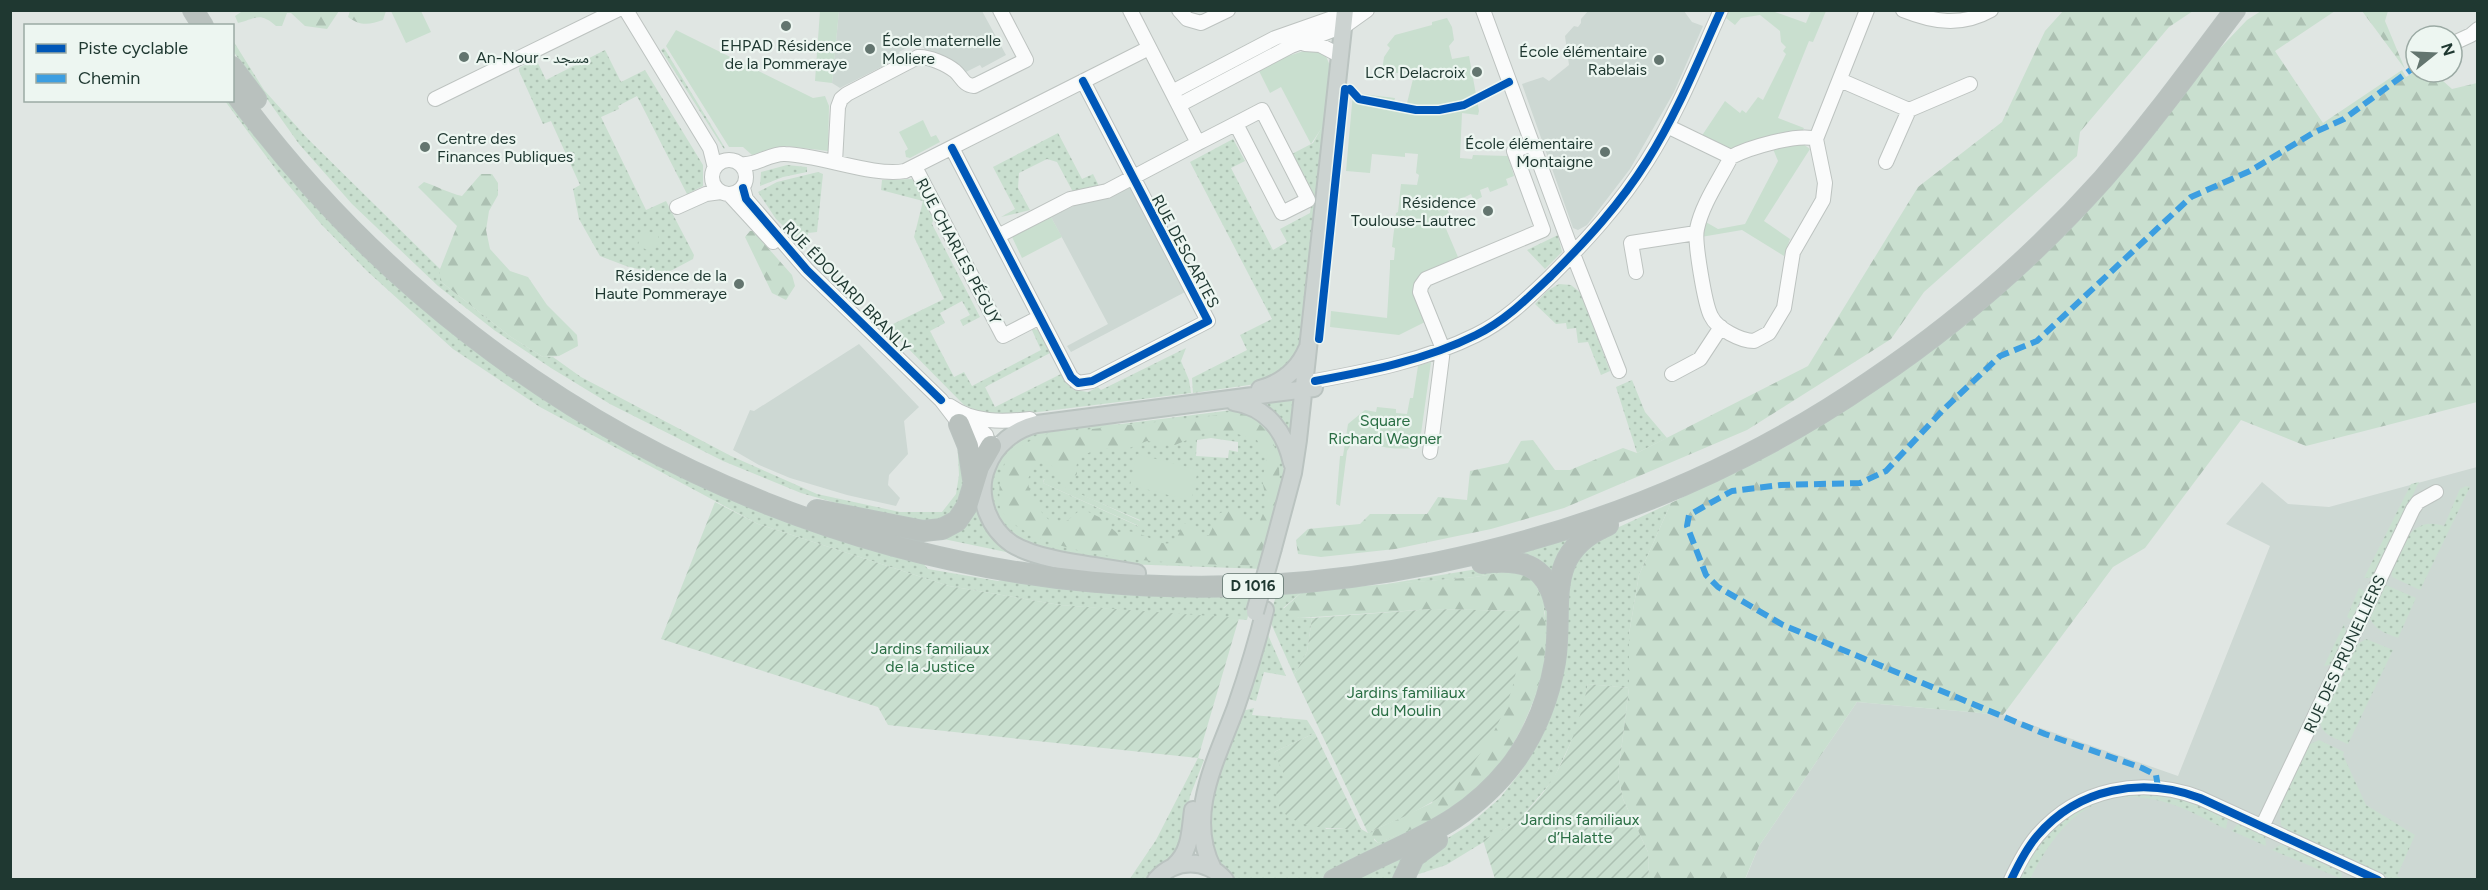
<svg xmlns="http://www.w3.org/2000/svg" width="2488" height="890" font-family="Figtree,'Noto Naskh Arabic',sans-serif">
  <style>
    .built { fill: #cdd8d3 }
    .grass { fill: url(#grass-dots); fill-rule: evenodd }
    .forest { fill: url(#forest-firs); fill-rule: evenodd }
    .park { fill: #c9dfcf }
    .garden { fill: url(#garden-furrows) }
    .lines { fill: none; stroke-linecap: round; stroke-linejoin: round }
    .minor-casing { stroke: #bdc3c0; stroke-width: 16 }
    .major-casing { stroke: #bac3c0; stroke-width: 20 }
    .highway-casing { stroke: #bac3c0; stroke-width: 22 }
    .minor { stroke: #fafbfb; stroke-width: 14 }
    .major { stroke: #ccd3d1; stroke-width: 16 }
    .highway { stroke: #b9c1be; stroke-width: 20 }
    .major-bridge-casing { stroke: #bac3c0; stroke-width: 20; stroke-linecap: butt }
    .major-bridge { stroke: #ccd3d1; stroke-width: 16 }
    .quiet { stroke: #3c9ee1; stroke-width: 6; stroke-dasharray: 12 6; stroke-linecap: butt }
    .cycleway-casing { stroke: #edf6f1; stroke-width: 11 }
    .cycleway { stroke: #0057b8; stroke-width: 8 }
    .poi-dot { fill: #63756f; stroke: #edf6f1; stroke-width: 2 }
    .labels { text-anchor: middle; stroke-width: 4.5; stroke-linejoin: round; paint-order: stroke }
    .shield { fill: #edf6f1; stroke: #5d716b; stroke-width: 1.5 }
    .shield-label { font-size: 15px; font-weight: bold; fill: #1f3831 }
    .poi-label { font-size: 16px; fill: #1f3831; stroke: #edf6f1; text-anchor: end }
    .street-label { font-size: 16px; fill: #1f3831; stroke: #edf6f1 }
    .park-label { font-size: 16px; fill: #2a6e44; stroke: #edf6f1 }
  </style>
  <defs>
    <pattern id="grass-dots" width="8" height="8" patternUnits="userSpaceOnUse" patternTransform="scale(1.5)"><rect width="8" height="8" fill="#c9dfcf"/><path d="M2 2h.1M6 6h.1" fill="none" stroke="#acc0b2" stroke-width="1.8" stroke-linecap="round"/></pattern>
    <pattern id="forest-firs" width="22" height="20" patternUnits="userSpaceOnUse" patternTransform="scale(1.5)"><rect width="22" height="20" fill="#c9dfcf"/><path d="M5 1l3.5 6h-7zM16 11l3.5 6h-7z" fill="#acc0b2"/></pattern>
    <pattern id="garden-furrows" width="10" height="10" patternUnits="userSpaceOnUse" patternTransform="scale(1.5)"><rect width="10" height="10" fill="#c9dfcf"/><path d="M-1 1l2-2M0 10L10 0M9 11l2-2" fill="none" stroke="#acc0b2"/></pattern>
  </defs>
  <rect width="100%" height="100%" fill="#e0e6e3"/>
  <path class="built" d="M839,11H982L1006,55L982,68L980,65L964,73L926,52L920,41L899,52L901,57L840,88L832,83Z
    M1588,11H1684L1692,22L1703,26L1674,92L1630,169L1587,225L1578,230L1573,228L1522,84L1543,77L1549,81L1569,65L1565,36L1574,26L1578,27L1581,23V19Z
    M1131,183L1187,291L1071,352L1067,346L1108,324L1051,217L1076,205L1096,201Z
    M859,344L919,407L904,421L908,454L889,475L888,485L900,498L896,506L847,495L790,478L759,465L733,450L750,410L754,411Z
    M2477,467V879L1745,880L1759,846L1857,702L2003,715L2178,776L2270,546L2226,524L2262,482L2288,504L2329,507Z"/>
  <path class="grass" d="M232,39L264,90L308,139L440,269V281L511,337L543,357H553L581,377L731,456L817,494L900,512H942L956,494L959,475L957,436L968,471L954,517L921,527L801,493L723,461L610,404L551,368L494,330L438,286L352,204L299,144L233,51Z
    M664,48L725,148L724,149L661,50Z
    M605,50L621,82L645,70L703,165V186L687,194L637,96L618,106L619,109L601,117L646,210L666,201L694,255L693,259L663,275L626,266L600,256L579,219L573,189L580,185L551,121L543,124L519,71V68L536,59L546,80Z
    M232,100L455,331L548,399L655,460L712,488L840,537L921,561L928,569L998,581L1011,577L1254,591L1247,620L1060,605L949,586L758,524L540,407L453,349L367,271L321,224L280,175L225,101Z
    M1323,125L1325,126L1304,337L1292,363L1263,383L1193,393L1192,378L1247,350L1240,335L1272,319L1190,162L1233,139L1245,161L1231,168L1273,250L1287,242L1280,229L1310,213L1312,197L1290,155L1313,143Z
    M1058,133L1082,179L1093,174L1100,188L1074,194L1057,162L1047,159L1019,173L1018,188L1030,210L1001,217L1015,209L993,167Z
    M787,165L807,167V172L783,177L760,186L761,172Z
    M818,172L823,174L817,232L808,233L807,249L776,219L758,192L777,182Z
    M912,179L915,180L935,213L932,224L980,317L963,326L960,320L970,315L962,301L940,313L945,323L930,331L954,377L964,372L972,386L1041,350L1031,328H1032L1038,330L1050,353L985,387L995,407L1061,374L1074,390L1088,392L1098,387L1101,390L1186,348L1181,361L1189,380L1191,393L1006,416L981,412L964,405L887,327L944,299L914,237L923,201L881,190L882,180Z
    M1558,235L1562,252L1545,269L1527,250Z
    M1559,284L1571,285L1581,293L1610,371L1601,375L1588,342L1578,343L1576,328L1567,329L1566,323L1556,324L1535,304L1547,291Z
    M1632,380L1645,412L1667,438L1637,453L1616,387Z
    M1294,397L1289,441L1247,402Z
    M1233,410C1269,418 1278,438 1284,472L1263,569L1123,564L1057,553L1025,545L1001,528L987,494L996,457L1026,431L1064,426L1121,424ZM1211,438L1238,442V452L1229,450L1228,458L1196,456L1197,440ZM1044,479L1140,520L1138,526L1043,483Z
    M2419,482L2375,575L2369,578H2364L2411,484Z
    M2466,486L2470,487L2420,590L2392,577L2390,568C2402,545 2412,515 2444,526L2460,489Z
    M974,500L1020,555L934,537Z
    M1671,503L1639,575L1629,634V688L1588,684L1579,725L1553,780L1518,821L1446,865L1416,875L1417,879L1407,880L1430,849L1469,825L1500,798L1522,770L1540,735L1567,572L1593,539Z
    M1581,532L1554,585L1508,554Z
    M1507,564L1522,567L1549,599L1551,639L1541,692L1531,710L1540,677L1545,613L1537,586L1526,575L1512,571L1475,577L1381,585Z
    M2386,585L2416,598L2398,638C2385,633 2372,629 2369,614L2383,587Z
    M2359,588L2364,591C2366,601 2359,614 2350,619L2347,617Z
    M1303,591L1283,608L1299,618H1312L1307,652L1294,675L1270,621V615L1277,593Z
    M2344,624L2347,635L2334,664L2324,666Z
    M1265,634L1268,635L1286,676L1264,672L1256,701L1249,699L1246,695L1259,668Z
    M2366,639L2393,650L2348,744C2336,738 2319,735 2320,718L2354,646Z
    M1254,708L1252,715L1307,720L1315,733L1274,752L1326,829H1361L1368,833L1374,830V840L1378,843L1443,815L1331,875L1318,879H1232L1215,863L1205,818L1226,746L1236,733L1238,712Z
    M2319,740L2344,752L2343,755L2366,805L2415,835L2397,876L2404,879H2391L2289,832L2281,825L2279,805L2308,745Z
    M1198,758L1204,760L1190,796L1182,852L1150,879L1129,880L1156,840Z
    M2161,793L2198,803L2228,818L2226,829C2208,821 2190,810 2171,804C2098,781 2061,818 2030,879L2017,880C2042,835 2066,807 2118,795C2132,792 2147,794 2161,793Z
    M2239,822L2265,834L2266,846L2232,831Z
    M2283,843L2341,869L2342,879L2272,850Z
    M1422,844L1399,879L1347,880Z"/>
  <path class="forest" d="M244,10H339V11L327,29L305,26L291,13H287L282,26H276C259,11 256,19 238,23L235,16Z
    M350,11V10L386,11L383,20C369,25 360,26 348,17Z
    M2063,11H2193L2169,27L2080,132L2077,156L1924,292L1891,339L1747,430L1564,508L1491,529L1395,549L1321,557L1298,554L1296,540L1308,529L1360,524L1370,514H1427L1438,497L1467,500L1470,471L1508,463L1521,441L1533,440L1555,470H1570L1623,448L1637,453L1808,366L1918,187L2002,122L2045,31Z
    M2261,11H2335L2275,51L2323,123L2402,70L2406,77L2416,71L2433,72L2452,89L2477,83V402L2306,446L2241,420L2145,548L2113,567L2003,715L1857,702L1759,846L1745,879H1649L1648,852L1623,799L1618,775L1629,688V634L1639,575L1671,503L1785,447L1925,355L2007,286L2204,65L2247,20Z
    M2362,11H2388L2385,21L2405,69Z
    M481,174H492L498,183V195L489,211L486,230L490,249L510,271L528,277L547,305L577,335L578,346L559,356L543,357L511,337L440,281V269L457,226L418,187L424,182C437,186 448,193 462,196Z
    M750,231H753L792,275L795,286L786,300L772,293L745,237Z
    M1238,413C1250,415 1257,420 1265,430C1295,468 1270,523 1260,566C1199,564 1036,565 1000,509C997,465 1005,449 1047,434ZM1228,431L1257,440L1267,459L1262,480L1267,504L1260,521L1252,523C1241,512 1234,508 1220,513L1209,535C1198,536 1194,533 1189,524H1182C1172,568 1144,522 1117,533L1099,517L1082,509C1074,514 1067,523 1058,524C1045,524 1027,492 1028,480C1030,472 1036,466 1042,462L1049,463L1066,482L1071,481L1077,474C1077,473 1076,465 1077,464C1081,450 1112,445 1122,451L1147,441L1175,445L1206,432Z
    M1512,571C1517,573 1524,574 1529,577C1537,583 1539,592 1542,601C1555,654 1534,713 1505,757C1497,770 1484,781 1474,791C1447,817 1412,829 1378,843L1372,836L1374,830L1432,803L1520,611L1433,609L1299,618L1281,611L1303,591L1475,577Z"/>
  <path class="park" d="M391,11H421L431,32L406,43Z
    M820,11H839L832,83L815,81Z
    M1729,11H1772L1806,23L1811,11H1826L1813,42L1809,41L1778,118L1804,128L1802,132L1732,150L1701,137L1725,101L1740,113L1742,110L1746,113L1758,97L1763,100L1786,54L1783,51L1786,47L1781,42L1780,31L1760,15L1741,18L1735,25L1726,18Z
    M1447,18L1452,27L1454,40L1449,46L1452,59L1469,56L1479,111L1478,115L1462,113L1460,158L1472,159L1473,155L1508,156L1514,176L1506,179L1508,185L1490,192L1488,187L1480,190L1482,197L1474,201L1471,194L1463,198L1465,203L1447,209L1449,213L1444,216L1446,222L1444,224L1458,257L1420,276L1427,321L1399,335L1330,327L1331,311L1387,318L1390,267V260H1394L1395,248L1392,247L1396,213L1398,212L1401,184L1417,185L1419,175L1416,173L1418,154L1405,153V157L1372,154L1370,173L1346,171L1353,93L1395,98L1394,102L1407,103L1414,75L1382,71L1384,57L1390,48L1387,45L1395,35L1432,25V22Z
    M676,30L813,98L825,96L829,106L828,151L786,146L752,155L743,147H729L666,46Z
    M1310,49L1325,54L1331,68L1325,126H1323L1311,144L1281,87L1270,93L1259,71L1285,57Z
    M923,120L931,137L936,135L940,142L910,158L906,157L905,151L908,149L899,132Z
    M1795,144H1803L1810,149L1764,221L1790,239L1784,256L1742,230L1701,237L1704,221L1718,229L1745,224L1778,161L1773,149Z
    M1051,217L1062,237L1022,258L1012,237Z
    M649,232L658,234V244L652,253L638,245L641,234Z
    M1431,362L1419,448C1403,448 1378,452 1369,437L1354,440L1347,451L1340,506L1336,504L1340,456H1343L1348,424L1365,410L1376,412L1377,407L1396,409V413L1407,414L1410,398H1413L1418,366Z
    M1137,454L1198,470L1191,501L1130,485Z
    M1045,478L1140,521L1139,526L1043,483Z"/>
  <path class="garden" d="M715,502L758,524L949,586L1060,605L1239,618L1198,758L888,725L878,707L661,639Z
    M1433,609L1520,611C1519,630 1519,651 1516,671C1509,716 1471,780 1430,803C1411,815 1388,823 1368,833L1294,675L1307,652L1312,618Z
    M1588,684L1629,688L1618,775L1623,799L1648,852L1649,879H1495L1483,840C1494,834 1510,828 1519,819C1560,782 1576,736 1588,684Z
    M1315,733L1361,829C1334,829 1269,831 1277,786L1287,781L1274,752Z"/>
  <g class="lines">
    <g class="minor-casing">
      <path id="minor" d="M626,10L710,148L715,168
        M1179,10L1187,19L1201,23L1228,10
        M1483,10L1573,254L1619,371
        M1903,10C1933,22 1961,27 1991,10
        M2458,41L2471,35L2478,29
        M1305,44L1320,45L1339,55
        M1840,80L1909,110L1970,84
        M1172,92L1275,38L1352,11
        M435,99L617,10
        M1179,105L1291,46L1346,25L1367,10
        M1667,126L1731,157
        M1198,143C1220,132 1241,121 1262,110L1308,200L1282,213L1236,124
        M952,148L1071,377L1078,383L1092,381L1208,321L1083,81
        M1731,157C1720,179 1702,204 1697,229C1694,241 1705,305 1711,316C1717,329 1741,341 1754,341L1769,333L1784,308L1793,252L1823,200L1825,183L1816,139
        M1731,157C1748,148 1797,133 1816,139L1867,10
        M712 177a17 17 0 1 1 34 0a17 17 0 1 1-34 0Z
        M835,162L838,107L841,99L847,94L918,57C928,56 946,64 955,71C962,77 963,85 974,86L1026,60L1000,10
        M1886,162L1909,110
        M741,164C756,166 770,153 785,154C821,155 873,177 905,171L1149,48
        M915,167L1003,336L1040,317
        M743,188L746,199L807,270L941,400L974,443L982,447L997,444
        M729,194L773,242
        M677,207L706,194L721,192
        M998,236L1070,199L1107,191L1198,143L1130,10
        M1636,272L1631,243L1696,233
        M1672,374L1700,359L1721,327
        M1315,381C1369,371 1426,360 1476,335C1505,321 1528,298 1551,276C1587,240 1620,204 1647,161C1677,114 1698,61 1721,10
        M950,406C974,423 1002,422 1030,419
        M967,417L986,435L991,455
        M1430,452L1443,349L1420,292L1421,286L1426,279L1543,230L1514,151L1532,144
        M2262,827L2413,509L2418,502L2436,492
        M2011,880C2018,865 2026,849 2037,836C2078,788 2142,776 2200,798L2378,880"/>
    </g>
    <g class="major-casing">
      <path id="major" d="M1260,389C1282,383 1298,370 1307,349
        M1234,402C1267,407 1285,432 1292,463
        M1273,548L1293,473L1298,440L1345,10
        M1137,573C1103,566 1041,562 1012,544C1000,536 992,525 987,512C982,498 981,481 987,467C995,445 1015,429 1037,424L1314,388
        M1174,866C1191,851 1190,831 1193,810
        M1213,869C1185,815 1217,759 1236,707C1247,675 1257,643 1265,610
        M1156,880C1175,858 1206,858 1225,880"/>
    </g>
    <g class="highway-casing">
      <path id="highway" d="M193,10L203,26
        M232,67L256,99
        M232,89C507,466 976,657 1435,563C1591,531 1740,471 1871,381C1956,324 2035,255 2103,179C2150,125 2192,67 2235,10
        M959,424L968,446L973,479
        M817,510L923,531L942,529L957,521L967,506L979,467L991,446
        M1482,563C1519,559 1546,562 1555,604
        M1334,880C1403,842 1464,829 1514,762C1535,733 1549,697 1555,662C1564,606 1541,553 1608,525
        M1403,880L1414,857L1437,840"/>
    </g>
    <use href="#minor" class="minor"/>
    <use href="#major" class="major"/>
    <use href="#highway" class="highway"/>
    <g class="major-bridge-casing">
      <path id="major-bridge" d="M1255,612L1273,548"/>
    </g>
    <use href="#major-bridge" class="major-bridge"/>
    <path class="quiet" d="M2158,787L2156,775L2142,768L2045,734L1783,625L1718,587L1706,575L1687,526L1689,515L1732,491L1781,485L1860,483L1886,471L1943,410L2000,356L2037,341L2191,197L2250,171L2313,133L2344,119L2416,66"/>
    <g class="cycleway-casing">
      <path id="cycleway" d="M1350,89L1359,99L1416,110H1439L1464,105L1509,82
        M952,148L1071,377L1078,383L1092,381L1208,321L1083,81
        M743,188L746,199L807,270L941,400
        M1319,339L1345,89
        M1315,381C1369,371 1426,360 1476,335C1505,321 1528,298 1551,276C1587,240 1620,204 1647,161C1677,114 1698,61 1721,10
        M2011,880C2018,865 2026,849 2037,836C2078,788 2142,776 2200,798L2378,880"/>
    </g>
    <use href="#cycleway" class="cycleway"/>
  </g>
  <g class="poi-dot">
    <circle cx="786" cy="26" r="6"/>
    <circle cx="870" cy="49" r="6"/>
    <circle cx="464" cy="57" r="6"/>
    <circle cx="1659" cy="60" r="6"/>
    <circle cx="1477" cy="72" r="6"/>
    <circle cx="425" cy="147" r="6"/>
    <circle cx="1605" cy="152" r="6"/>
    <circle cx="1488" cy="211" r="6"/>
    <circle cx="739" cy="284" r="6"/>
  </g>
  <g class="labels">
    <rect class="shield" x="1223" y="574" width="60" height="24" rx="4.5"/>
    <g class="shield-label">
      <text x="1253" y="591">D 1016</text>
    </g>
    <g class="poi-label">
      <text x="882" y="46" text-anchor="start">École maternelle<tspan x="882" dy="18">Moliere</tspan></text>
      <text x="786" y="51" text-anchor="middle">EHPAD Résidence<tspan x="786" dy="18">de la Pommeraye</tspan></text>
      <text x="1647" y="57">École élémentaire<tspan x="1647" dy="18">Rabelais</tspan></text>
      <text x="476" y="63" text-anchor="start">An-Nour - مسجد</text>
      <text x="1465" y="78">LCR Delacroix</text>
      <text x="437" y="144" text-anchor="start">Centre des<tspan x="437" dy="18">Finances Publiques</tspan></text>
      <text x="1593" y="149">École élémentaire<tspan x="1593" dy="18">Montaigne</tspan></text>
      <text x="1476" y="208">Résidence<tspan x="1476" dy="18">Toulouse-Lautrec</tspan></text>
      <text x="727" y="281">Résidence de la<tspan x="727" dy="18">Haute Pommeraye</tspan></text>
    </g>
    <g class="street-label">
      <text transform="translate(959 251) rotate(62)" y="6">RUE CHARLES PÉGUY</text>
      <text transform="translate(1186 251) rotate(62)" y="6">RUE DESCARTES</text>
      <text transform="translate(847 287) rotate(46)" y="6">RUE ÉDOUARD BRANLY</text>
      <text transform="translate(2344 654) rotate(-65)" y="6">RUE DES PRUNELLIERS</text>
    </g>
    <g class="park-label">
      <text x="1385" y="426">Square<tspan x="1385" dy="18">Richard Wagner</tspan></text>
      <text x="930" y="654">Jardins familiaux<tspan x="930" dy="18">de la Justice</tspan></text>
      <text x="1406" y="698">Jardins familiaux<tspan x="1406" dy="18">du Moulin</tspan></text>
      <text x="1580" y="825">Jardins familiaux<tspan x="1580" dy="18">d’Halatte</tspan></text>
    </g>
  </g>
  <rect width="2488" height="890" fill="none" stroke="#1f3831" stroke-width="24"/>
  <rect x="24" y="24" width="210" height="78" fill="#edf6f1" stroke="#9baaa4" stroke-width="1.5"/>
  <rect x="36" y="44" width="30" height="9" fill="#0057b8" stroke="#9baaa4" stroke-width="1.5"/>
  <text x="78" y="54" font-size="18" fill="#1f3831">Piste cyclable</text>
  <rect x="36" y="74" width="30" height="9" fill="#3c9ee1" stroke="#9baaa4" stroke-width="1.5"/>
  <text x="78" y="84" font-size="18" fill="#1f3831">Chemin</text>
  <g transform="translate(2434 54) rotate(72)"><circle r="28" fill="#edf6f1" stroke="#9baaa4" stroke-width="1.5"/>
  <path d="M0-4.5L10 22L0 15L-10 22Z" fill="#63756f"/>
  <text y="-9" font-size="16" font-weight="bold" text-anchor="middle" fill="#1f3831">N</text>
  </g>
</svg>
